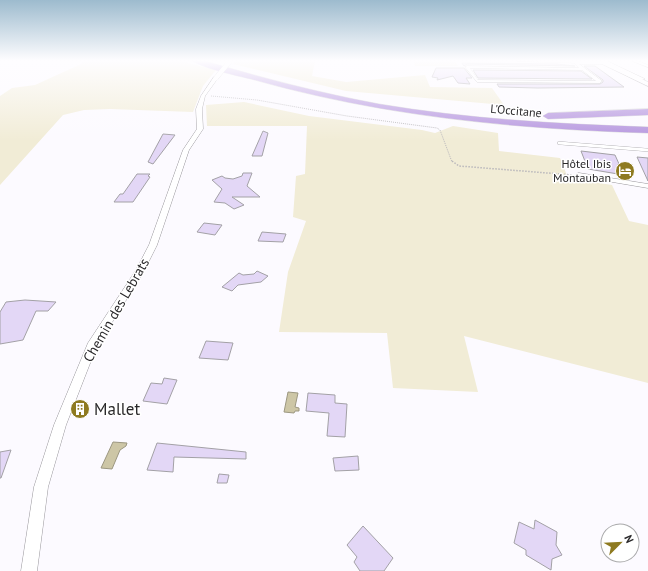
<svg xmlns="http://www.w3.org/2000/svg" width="648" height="571" font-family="'PT Sans',sans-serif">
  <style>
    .green { fill: #f1ecd6 }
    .water { fill: #cdc6a6; stroke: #9c9781 }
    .building { fill: #e3d7f6; stroke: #a3a1a6 }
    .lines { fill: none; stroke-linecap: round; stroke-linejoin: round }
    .service-casing { stroke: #98969b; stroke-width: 3.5 }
    .minor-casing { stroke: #98969b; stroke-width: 1 }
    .secondary-casing { stroke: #98969b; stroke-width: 1 }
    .motorway-casing { stroke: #d8d8d9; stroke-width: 1 }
    .path-far1 { stroke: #b9b7bb; stroke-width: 1; stroke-dasharray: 1 1; stroke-linecap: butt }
    .path { stroke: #b9b7bb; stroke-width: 1.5; stroke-dasharray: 1.5 1.5; stroke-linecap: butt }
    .service { stroke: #fff; stroke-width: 3 }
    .minor { fill: #fff; fill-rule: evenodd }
    .secondary { fill: #fff; fill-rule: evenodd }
    .motorway { fill: #b494de; fill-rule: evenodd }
    .minor-bridge-casing { stroke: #98969b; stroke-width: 5; stroke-linecap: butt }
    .minor-bridge { stroke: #fff; stroke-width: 4.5 }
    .labels { text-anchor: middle; stroke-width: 3; stroke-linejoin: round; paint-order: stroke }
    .far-street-label { font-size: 12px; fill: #29282a; stroke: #fff }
    .far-poi-label { font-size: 12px; fill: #29282a; stroke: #fff; text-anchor: end }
    .street-label { font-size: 14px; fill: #29282a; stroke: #fff }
    .near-poi-label { font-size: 17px; fill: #29282a; stroke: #fff; text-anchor: start }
  </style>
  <rect width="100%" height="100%" fill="#fcfaff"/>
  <path class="green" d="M82,61H180L216,70L203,86L193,112L110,109L84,110L63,115L0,185V96L12,88L35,85L81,64Z
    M235,61H315L312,76L346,82L425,75L430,87L492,88L504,105L346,91L233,64Z
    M414,61H455L458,66H415Z
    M244,102L309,116L422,130L435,133L453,126L498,133L499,151L560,158L568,178L612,185L629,221L648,225V383L464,336L478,392L393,388L387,333L279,332L288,272L306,221L293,217L296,176L305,174L307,126H207L206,105Z"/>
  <path class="water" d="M288,392L298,393L295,407L299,408V411H295L294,413L284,412Z
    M113,442L127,443L126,446L120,450L112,469L101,468Z"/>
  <path class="building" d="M462,63L557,64L575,66L467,64L464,66Z
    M584,66H595L624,87L538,88L499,87L497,84H600L603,82V80Z
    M436,68H464L472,78H466L470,84L458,83L453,76L437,80L438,78L432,77Z
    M473,70L581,71L592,79L478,78Z
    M263,131L268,133L262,156H252Z
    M163,134L175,135L153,164L148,162Z
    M581,151L615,155L624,175L588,169Z
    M637,157L648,158V181Z
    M243,173H252L247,186L260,197H232L244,205L234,209L225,203L214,202L222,189L212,180L222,176L225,178L233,179L242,176Z
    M137,174H150L148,176L150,177L133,202H114L120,194H123Z
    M204,223L222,225L215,235L197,232Z
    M262,232L286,234L283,242L258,241Z
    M257,271L268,276L261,282L238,285L232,291L222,287L239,273L243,275L254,274Z
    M25,300L56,302L48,311H36L23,340L0,344V312L6,302Z
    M206,341L233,343L228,360L199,358Z
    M164,378L177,380L167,404L143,401L151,383L162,384Z
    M308,393L335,395V403L347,404L345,437L327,436L329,413L306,411Z
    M157,443L246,452V459L174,457L173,472L147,470Z
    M11,450L1,478H0V452Z
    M358,456L359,470L335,471L333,458Z
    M219,474L229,475L227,483H217Z
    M535,520L557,532L556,545L562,555L552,559L551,570L526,555V550L514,543L519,522L534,529Z
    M363,526L393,558L384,571H360L354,562L357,557L347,545Z"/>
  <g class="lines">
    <g class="service-casing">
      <path id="service" d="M559,143L648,150"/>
    </g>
    <g class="minor-casing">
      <path id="minor" d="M517,61H607L645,79L641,80L605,63L603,64H579L602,81L600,83L477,82L465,67L467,66L579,68L574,63ZM470,68L582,70L596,81L478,80Z
        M632,61H638L648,65V67Z
        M214,77L218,78L205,96L202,109L203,129L189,150L157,245L143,273L96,348L66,425L48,487L37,571H21L34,487L54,425L88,343L136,270L149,245L183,150L197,129L196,109L201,96Z
        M579,173L648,184V188L577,176V174Z"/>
    </g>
    <g class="secondary-casing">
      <path id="secondary" d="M596,61H604L648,82V86Z"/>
    </g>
    <g class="motorway-casing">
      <path id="motorway" d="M193,61H205C263,78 320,93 379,104C468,119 558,124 648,127V133C513,129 381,116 251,79C238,76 202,68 193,61Z
        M648,109V115L548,119L543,116L548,113Z"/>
    </g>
    <path class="path-far1" d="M211,96L257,100L347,116L437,128L440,130L452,162"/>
    <path class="path" d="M452,161L459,166L573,175"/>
    <use href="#service" class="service"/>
    <use href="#minor" class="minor"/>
    <use href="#secondary" class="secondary"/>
    <use href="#motorway" class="motorway"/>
    <g class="minor-bridge-casing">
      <path id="minor-bridge" d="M216,78L230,61"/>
    </g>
    <use href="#minor-bridge" class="minor-bridge"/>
  </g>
  <linearGradient id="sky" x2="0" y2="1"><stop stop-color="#9dbbce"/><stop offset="0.43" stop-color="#fefdff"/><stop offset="1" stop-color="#fefdff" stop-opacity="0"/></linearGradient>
  <rect width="648" height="141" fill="url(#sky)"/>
  <defs>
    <g id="hotel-disc" transform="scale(1)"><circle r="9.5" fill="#8e7a20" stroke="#fff"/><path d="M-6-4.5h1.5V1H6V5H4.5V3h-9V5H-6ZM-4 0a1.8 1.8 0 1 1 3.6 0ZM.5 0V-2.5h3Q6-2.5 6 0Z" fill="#fff"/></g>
    <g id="building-disc" transform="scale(1)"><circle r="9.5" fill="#8e7a20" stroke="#fff"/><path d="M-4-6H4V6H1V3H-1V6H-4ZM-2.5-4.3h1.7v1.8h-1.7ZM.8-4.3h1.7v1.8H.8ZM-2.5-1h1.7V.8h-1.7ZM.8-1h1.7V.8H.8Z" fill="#fff"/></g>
  </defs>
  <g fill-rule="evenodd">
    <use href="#hotel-disc" x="625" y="171"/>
    <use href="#building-disc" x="80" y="409"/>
  </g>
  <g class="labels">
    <g class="far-street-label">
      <text transform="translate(516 111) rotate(5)" y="4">L'Occitane</text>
    </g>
    <g class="far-poi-label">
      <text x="611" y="168">Hôtel Ibis<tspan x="611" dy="14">Montauban</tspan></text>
    </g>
    <g class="street-label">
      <text transform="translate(116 310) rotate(-60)" y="5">Chemin des Lebrats</text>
    </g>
    <g class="near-poi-label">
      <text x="94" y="415">Mallet</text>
    </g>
  </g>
  <g transform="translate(620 543) rotate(66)"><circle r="19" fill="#ffffff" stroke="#a9a9aa"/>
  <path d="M0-3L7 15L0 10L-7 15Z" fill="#8e7a20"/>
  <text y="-6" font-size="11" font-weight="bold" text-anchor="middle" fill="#29282a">N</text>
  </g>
</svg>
